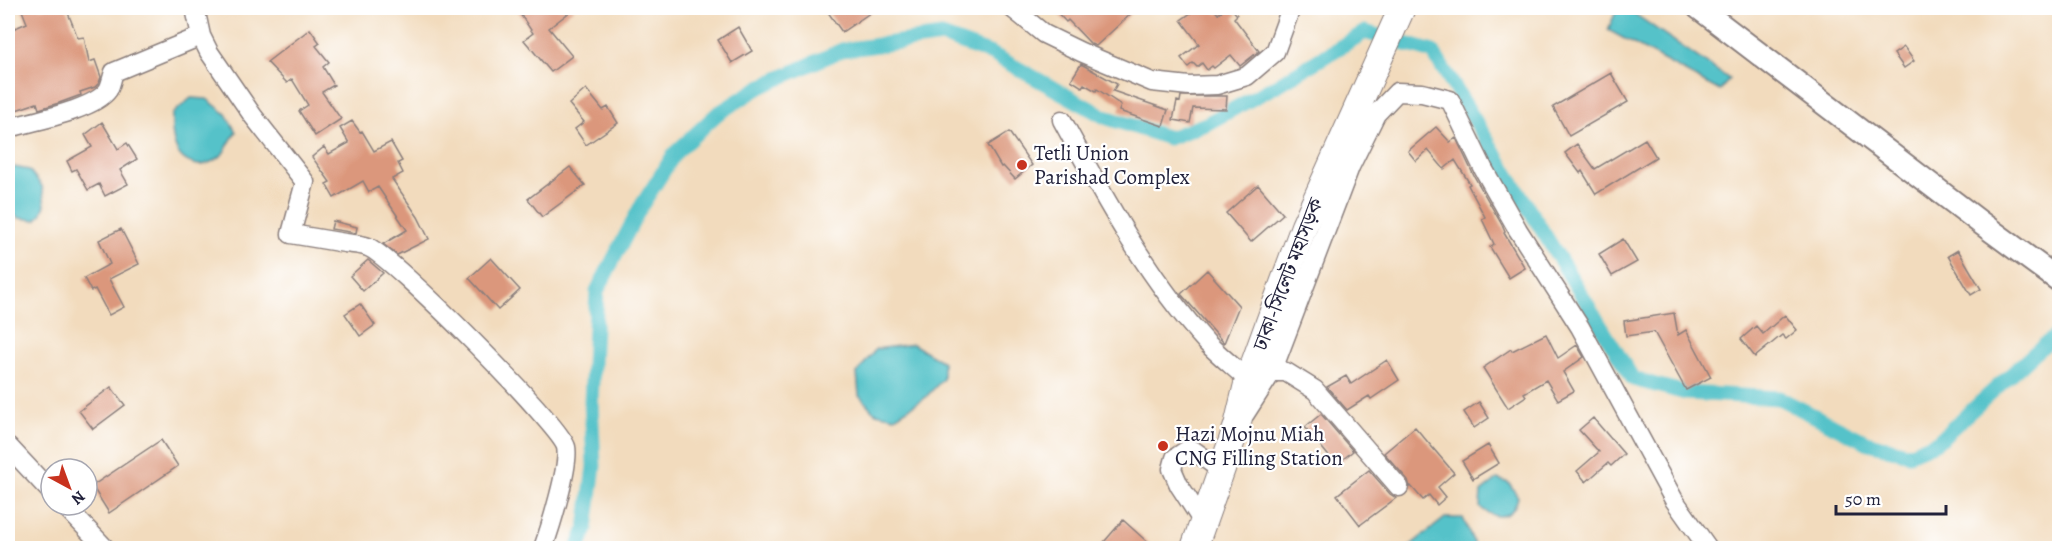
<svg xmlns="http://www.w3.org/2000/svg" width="2067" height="556" font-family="Alegreya,'Noto Serif Bengali',serif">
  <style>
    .water { fill: #54c2c9; stroke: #3b7282; stroke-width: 1.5 }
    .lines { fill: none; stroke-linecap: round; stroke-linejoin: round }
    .canal { stroke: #54c2c9; stroke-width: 15 }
    .building { fill: #db977c }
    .minor-casing { stroke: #8a7e7c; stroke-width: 21 }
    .major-casing { stroke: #8a7e7c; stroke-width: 26 }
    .highway-casing { stroke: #8a7e7c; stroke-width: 28 }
    .minor { stroke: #fff; stroke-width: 18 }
    .major { stroke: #fff; stroke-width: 22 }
    .highway { stroke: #fff; stroke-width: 26 }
    .poi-dot { fill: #c8321e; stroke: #fff; stroke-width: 2 }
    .labels { text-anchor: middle; stroke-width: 4.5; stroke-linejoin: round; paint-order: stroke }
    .poi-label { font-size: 21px; fill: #22223b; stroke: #fff; text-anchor: start }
    .street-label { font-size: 21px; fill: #22223b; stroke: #fff }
  </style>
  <rect width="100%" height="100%" fill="#fff"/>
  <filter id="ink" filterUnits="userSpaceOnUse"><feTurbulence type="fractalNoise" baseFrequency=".0167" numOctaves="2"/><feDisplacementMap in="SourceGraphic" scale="12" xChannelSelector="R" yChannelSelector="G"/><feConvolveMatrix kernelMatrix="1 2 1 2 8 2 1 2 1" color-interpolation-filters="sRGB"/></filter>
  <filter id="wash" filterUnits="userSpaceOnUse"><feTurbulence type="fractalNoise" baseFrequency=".008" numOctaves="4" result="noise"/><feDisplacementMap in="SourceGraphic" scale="24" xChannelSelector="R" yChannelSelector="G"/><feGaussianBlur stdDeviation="1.35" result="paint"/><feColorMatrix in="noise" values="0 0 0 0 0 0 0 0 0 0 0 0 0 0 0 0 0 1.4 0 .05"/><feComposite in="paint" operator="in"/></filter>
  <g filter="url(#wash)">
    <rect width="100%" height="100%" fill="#f2dbbd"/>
    <path class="water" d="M1621,8H1626L1729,79L1720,91L1608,30L1615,14Z
      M191,98L207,99L226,114L236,132C231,139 227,149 221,156C216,160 206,165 200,165C173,163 171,136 172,114Z
      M14,167L29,170L42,186L45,205L41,215L36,220L19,218L8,211V171Z
      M913,344L943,362V379L925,398L895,417L876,413L872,410L859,395L857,373L876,349Z
      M1497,479L1509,483L1518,497C1513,519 1495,521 1480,507L1481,492Z
      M1445,518H1463L1476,548H1407Z"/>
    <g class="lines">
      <path class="canal" d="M578,548L586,529L594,466L591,401L597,291L640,208L675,153L717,114L760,87L842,50L942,36L992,54L1105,117L1169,138L1206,124L1279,84L1365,32L1433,52L1633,379L1686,393L1779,398L1866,442L1909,454L1937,442L2039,349L2060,333"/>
    </g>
    <g id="blocks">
      <path class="building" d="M21,8H66L78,38L84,37L89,62L95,60L101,77L99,83L95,87L80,92L81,95L59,103L39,109L37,103L10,112L8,105V31L27,23Z
        M516,8H575L549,28L572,56L551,72L524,40L533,33Z
        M825,8H877L842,32Z
        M1053,8H1137L1096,46L1091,44L1068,20L1066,22Z
        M1198,8H1213L1218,14L1226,8H1231L1237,15L1234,18L1259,51L1240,66L1231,55L1214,68L1212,66L1207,70L1202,63L1197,67L1193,63L1188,67L1181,58L1199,44L1181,20Z
        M738,27L752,51L732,63L718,40Z
        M310,29L320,43L316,46L329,62L323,67L334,85L322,92L341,119L315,136L299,111L308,105L292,79L287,83L267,62Z
        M1904,47L1914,61L1904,68L1894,54Z
        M1081,64L1117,84L1113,91L1168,110L1163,126L1119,111L1121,105L1097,89L1096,91L1084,84L1082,87L1071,80Z
        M1611,73L1628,102L1569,136L1553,107Z
        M586,89L603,110L608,107L618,123L586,145L575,129L584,122L569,104Z
        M1181,96H1227L1226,109L1193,108L1190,123L1173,120L1177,101L1180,102Z
        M352,121L360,132L362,131L374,151L391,142L402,161L398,163L403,173L392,179L418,217L429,239L397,255L383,244L407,230L378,187L369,192L363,181L334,198L326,184L330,182L312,157L324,147L329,154L349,143L340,128Z
        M102,122L118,149L127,143L137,159L120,170L128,184L105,196L99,184L88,190L76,169L72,171L67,161L92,147L85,135Z
        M1436,127L1450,142L1456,138L1474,176L1502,225L1505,232L1504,233L1525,268L1509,278L1490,247L1494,244L1482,219L1485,217L1468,185L1470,184L1455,160L1444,169L1428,150L1416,161L1408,151Z
        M1009,132L1032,165L1015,179L1003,166L1001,167L988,145Z
        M1645,139L1656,157L1596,194L1582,171L1580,173L1565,153L1577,144L1595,169Z
        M570,167L585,185L542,217L528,199Z
        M1258,185L1283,214L1251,242L1226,213Z
        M333,221L357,227L356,233L331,229Z
        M121,229L139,264L109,279L124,307L109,315L95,289L91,291L84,278L110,264L99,240Z
        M1623,239L1637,262L1612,276L1599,254Z
        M1958,250L1981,289L1971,295L1948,256Z
        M491,258L520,290L498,310L469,278Z
        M368,260L383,273L363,291L350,276Z
        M1207,270L1239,306L1224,343L1181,294Z
        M360,304L375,325L360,336L345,314Z
        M1674,313L1678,335L1686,330L1711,377L1686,390L1654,332L1626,336L1624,321Z
        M1785,315L1797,330L1786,339L1782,335L1755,357L1741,339L1756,326L1763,334Z
        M1546,334L1558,358L1577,345L1584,357L1563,372L1574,391L1558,400L1546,380L1524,393L1526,396L1508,408L1483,368L1511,349L1512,351Z
        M1387,360L1399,380L1371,399L1369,396L1347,410L1327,387L1346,376L1351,384Z
        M111,387L125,405L93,429L79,411Z
        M1479,402L1489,418L1474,428L1464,412Z
        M1321,414L1353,451L1336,465L1305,427Z
        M1593,418L1624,454L1611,466L1608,463L1586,482L1577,471L1599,452L1579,430Z
        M1415,427L1454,473L1438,487L1446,497L1437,505L1429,495L1423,500L1411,486L1410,487L1408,480L1384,453Z
        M161,440L178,466L109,513L92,486Z
        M1488,445L1499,463L1473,479L1462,461Z
        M1369,470L1390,494L1396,498L1360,525L1337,495Z
        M1123,520L1155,549H1098Z"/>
    </g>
  </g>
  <g filter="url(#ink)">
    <use href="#blocks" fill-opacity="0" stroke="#8a7e7c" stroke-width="1.5"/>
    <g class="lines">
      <g class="minor-casing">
        <path id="minor" d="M195,8L201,36L209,52L253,116L305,182L291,234C309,237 327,240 345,243C352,244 361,244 368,247C392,256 560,425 566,447C570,465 550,529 543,548
          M1012,8L1044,34L1081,52L1152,82L1189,86L1217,85L1247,76L1275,52L1291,8
          M1062,120C1104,198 1147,277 1207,343C1220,356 1235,368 1248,380
          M8,130L9,128C33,121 94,110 108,90C111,85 112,77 114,72L201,36
          M1272,372H1286L1315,390L1399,487
          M1245,414L1272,372L1350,167L1376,114L1397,92L1422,93L1450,100L1484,170L1518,230L1580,327L1674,500L1708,548
          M8,446L51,492
          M64,505L105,548
          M1203,522L1179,485L1172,469L1175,458L1187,450H1193L1221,470"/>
      </g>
      <g class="major-casing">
        <path id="major" d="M1699,8L1981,223L2060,281"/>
      </g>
      <g class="highway-casing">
        <path id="highway" d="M1194,548L1237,426L1248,380L1304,226L1402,8"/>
      </g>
      <use href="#minor" class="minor"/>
      <use href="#major" class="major"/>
      <use href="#highway" class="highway"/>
    </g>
  </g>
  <g class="poi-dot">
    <circle cx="1022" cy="165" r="6"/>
    <circle cx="1163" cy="446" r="6"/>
  </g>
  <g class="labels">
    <g class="poi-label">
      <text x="1034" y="160">Tetli Union<tspan x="1034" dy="24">Parishad Complex</tspan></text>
      <text x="1175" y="441">Hazi Mojnu Miah<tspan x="1175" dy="24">CNG Filling Station</tspan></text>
    </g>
    <g class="street-label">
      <text transform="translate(1288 274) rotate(-69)" y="7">ঢাকা-সিলেট মহাসড়ক</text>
    </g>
  </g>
  <rect width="2067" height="556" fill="none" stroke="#fff" stroke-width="30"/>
  <g transform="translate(69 487) rotate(139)"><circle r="28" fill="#ffffff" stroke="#a7a7b1" stroke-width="1.5"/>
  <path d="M0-4.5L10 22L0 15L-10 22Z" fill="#c8321e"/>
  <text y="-9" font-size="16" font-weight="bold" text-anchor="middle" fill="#22223b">N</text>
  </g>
  <path d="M1836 505v9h110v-9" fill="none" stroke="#22223b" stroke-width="3"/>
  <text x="1845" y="505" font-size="18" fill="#22223b" stroke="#ffffff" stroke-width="4.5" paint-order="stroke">50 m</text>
</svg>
